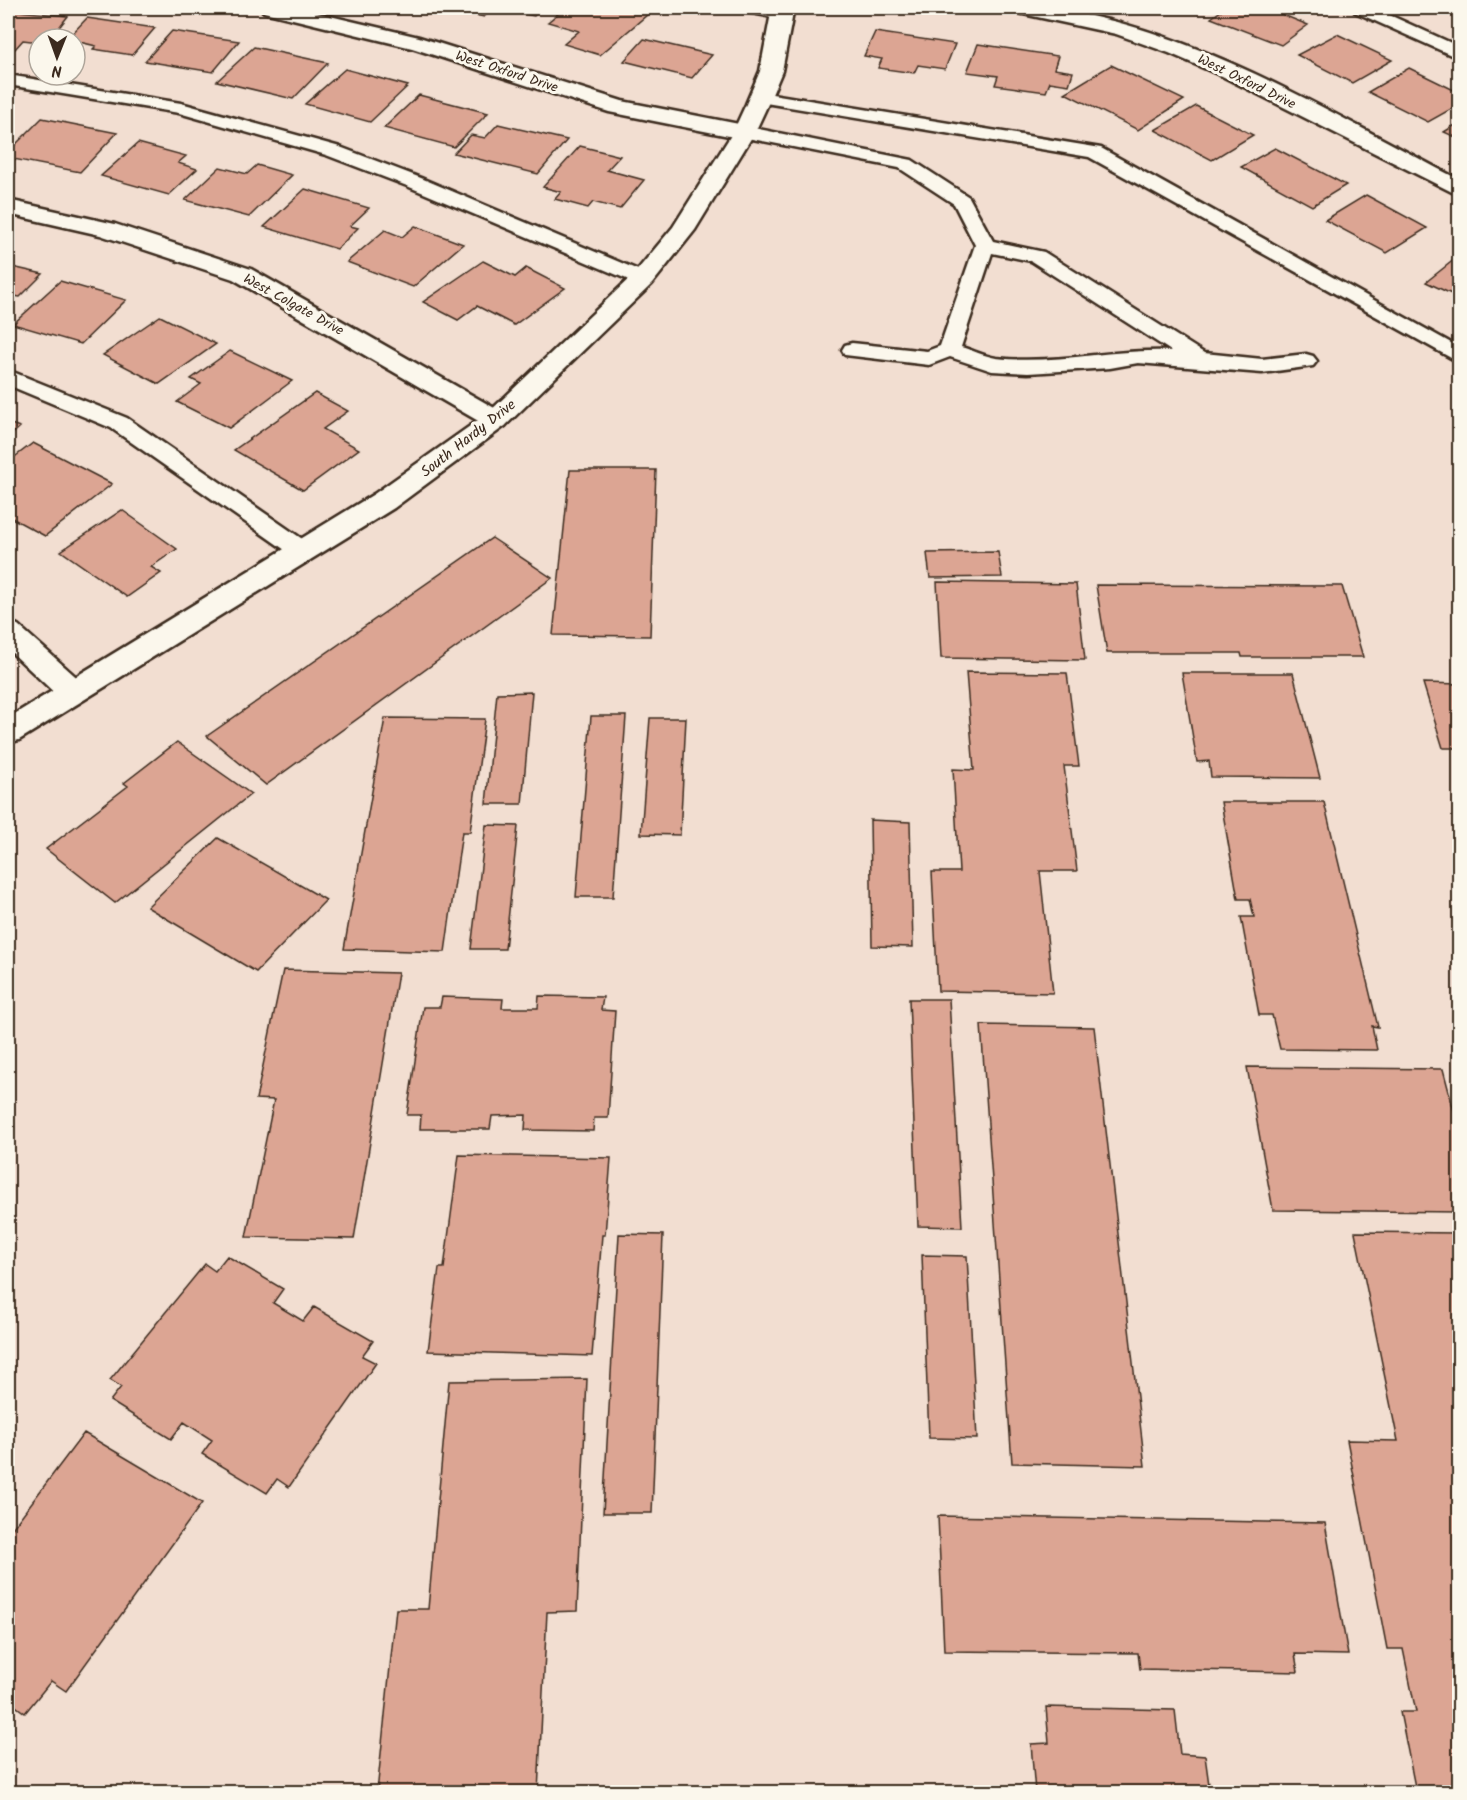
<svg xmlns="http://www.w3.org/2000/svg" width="1467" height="1800" font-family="Kalam,sans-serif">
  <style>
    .building { fill: #dca593; stroke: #3b2a1e; stroke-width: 1.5 }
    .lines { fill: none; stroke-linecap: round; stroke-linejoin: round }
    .service-casing { stroke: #3b2a1e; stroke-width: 5 }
    .minor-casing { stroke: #3b2a1e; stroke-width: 5 }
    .tertiary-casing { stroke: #3b2a1e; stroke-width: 5 }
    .service { fill: #fbf7ec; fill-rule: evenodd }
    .minor { fill: #fbf7ec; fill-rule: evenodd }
    .tertiary { fill: #fbf7ec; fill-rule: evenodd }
    .labels { text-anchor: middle; stroke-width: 6; stroke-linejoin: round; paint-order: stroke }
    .far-street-label { font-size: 14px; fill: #3b2a1e; stroke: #fbf7ec }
    .street-label { font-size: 15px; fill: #3b2a1e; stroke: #fbf7ec }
  </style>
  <rect width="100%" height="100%" fill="#f2ded1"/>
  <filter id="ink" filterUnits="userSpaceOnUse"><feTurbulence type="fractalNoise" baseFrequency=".0167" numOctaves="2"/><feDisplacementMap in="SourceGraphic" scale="12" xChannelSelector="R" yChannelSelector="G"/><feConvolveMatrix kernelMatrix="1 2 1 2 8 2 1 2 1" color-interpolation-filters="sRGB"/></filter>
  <g filter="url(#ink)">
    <path class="building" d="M454,8H493L484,17L452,10Z
      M494,8H542L534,16Z
      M565,8H625L648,14L600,55L564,44L579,31L548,22Z
      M1225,8H1275L1279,9L1276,12L1308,25L1281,45L1211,18Z
      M8,10L68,16L50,39H39V42L23,40L15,49L8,48Z
      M87,18L155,28L132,55L93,49L96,46L67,39Z
      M172,31L239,41L213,72L145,61Z
      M875,32L955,44L945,69L918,65L914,73L878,68L882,59L864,56Z
      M1337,34L1392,60L1352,83L1297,55Z
      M644,39L712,55L692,78L624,61Z
      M978,44L1058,56L1054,69L1073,72L1069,85L1050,82L1046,92L995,85L998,76L967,72Z
      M254,47L328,63L293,99L217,81Z
      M1111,65L1184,100L1138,130L1065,93Z
      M1409,68L1460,93V104L1428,122L1368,92Z
      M345,69L408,86L370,122L305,104Z
      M419,95L488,113L454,147L384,128Z
      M1196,106L1253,135L1212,160L1155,130Z
      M42,118L117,133L80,172L8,158V152Z
      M1460,122V139L1444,132Z
      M498,124L567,140L538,174L454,153L471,135L485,138Z
      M138,143L186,156L178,163L197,169L169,195L101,176Z
      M580,146L620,156L607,170L644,180L620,209L593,202L588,208L555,199L561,192L543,187Z
      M1275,148L1346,185L1312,206L1241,167Z
      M257,165L292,175L249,217L185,200L220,167L247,174Z
      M305,189L369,208L350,226L358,228L337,249L264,227Z
      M1366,195L1427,228L1387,253L1325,220Z
      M415,226L463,244L413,287L347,262L385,230L402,237Z
      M1460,255V298L1426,282Z
      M483,261L515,277L526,268L565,288L514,325L477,306L458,320L423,302Z
      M8,266L43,274L20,297L8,295Z
      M60,281L126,300L81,344L13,324Z
      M160,316L216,344L159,384L103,355Z
      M230,351L292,381L229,428L177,402L201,384L191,379Z
      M315,393L348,411L323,429L359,449L303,490L234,450Z
      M8,423L20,427L8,438Z
      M33,443L112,484L45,536L8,516V462Z
      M570,470H656L650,636L553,635Z
      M122,510L177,549L151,567L161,573L127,597L61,551Z
      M492,538L552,578L266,785L207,736Z
      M998,552L1002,577L930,578L927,553Z
      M937,582L1076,584L1085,660L941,658Z
      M1096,585L1342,586L1363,657H1242L1241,653H1107Z
      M966,672L1067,673L1079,766H1064L1077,871H1040L1053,993L938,991L932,872H959L953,769L974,770Z
      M1182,673H1293L1320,778L1211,777L1209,761L1197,762Z
      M1423,683L1460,684V748H1443Z
      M532,692L522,804H486L497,693Z
      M591,716H626L613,897H576Z
      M385,718L485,719L470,832H462L445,952L344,949Z
      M650,718H686L680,835L641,834Z
      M177,742L251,794L115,903L46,849L128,786L124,783Z
      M1221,802H1324L1378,1027L1372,1026L1377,1050L1280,1049L1272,1015H1259L1241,917H1254L1250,899H1238Z
      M870,820L910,822L913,947L872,946Z
      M486,825L518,826L505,949H471Z
      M218,838L326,900L256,972L147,907Z
      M283,970L398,973L354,1239L246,1237L274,1100L256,1099Z
      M539,996L603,997L601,1010L615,1011L608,1118H594L593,1131L525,1130L526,1115L492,1116L490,1129H420L421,1115H407L423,1007H440L442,997L503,999L502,1008H538Z
      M909,999H949L962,1227L918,1226Z
      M981,1025L1094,1027L1145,1466L1012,1463Z
      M1247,1067L1443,1069L1460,1134V1212L1273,1210Z
      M459,1155L611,1158L605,1235H602L592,1356L428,1351L439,1268H444Z
      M1355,1232L1460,1233V1792H1416L1400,1712H1416L1403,1649H1387L1347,1440L1398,1441Z
      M619,1234L663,1235L652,1513H603Z
      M922,1255L967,1256L977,1439L929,1438Z
      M227,1256L283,1289L273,1303L303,1321L314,1307L373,1341L362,1356L376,1363L289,1487L277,1479L267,1493L202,1454L212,1440L184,1422L171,1439L110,1401L121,1387L110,1380L205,1264L215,1271Z
      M587,1379L577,1611L547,1612L538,1792H377L396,1609H428L449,1381Z
      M84,1433L202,1503L66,1691L51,1681L25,1713L10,1702L8,1706V1534Z
      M938,1516L1325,1523L1348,1655L1295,1654L1298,1672L1140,1669L1138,1653L944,1651Z
      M1046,1707L1175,1710L1180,1754L1205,1756L1210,1792H1035L1031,1744L1049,1743Z"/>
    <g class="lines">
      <g class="service-casing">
        <path id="service" d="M744,8H776L788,10L791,14L782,19L747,12Z
          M1352,8H1374L1460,47V59L1355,12Z
          M8,75L181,103L340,147L421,178L650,275L653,279L650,283H636L407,186L326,155L179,113L8,85Z
          M760,92L1101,148L1460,348V363L1089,157L754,101L751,97Z
          M744,126L912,160L969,197L993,241L1044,252L1204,353L1262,359L1306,354L1313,356L1317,361L1313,366L1262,373L1138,363L1110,368L1028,373L992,371L950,357L929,365L845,355L842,350L845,345L852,343L927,351L940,346L975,245L954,204L899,168L737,136L735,132L737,128ZM992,253L1031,261L1171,351C1113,348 1055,365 996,358C984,356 972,350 961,347Z
          M8,370L127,418L311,545L315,551L311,557L303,559L295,557L111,428L8,385Z"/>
      </g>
      <g class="minor-casing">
        <path id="minor" d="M260,8H296L419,37L622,101L744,125L752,127L755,132L752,137L744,139L609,112L412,48L264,12Z
          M1010,8C1038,5 1064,11 1091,16C1218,43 1344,120 1460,180V196L1222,76L1169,53L1116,34L1014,12Z
          M8,200L115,224L251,269L505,414L509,420L505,426L496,429L487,426L233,279L100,235L8,214Z
          M8,621L18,625L83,683L87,691L83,699L72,702L61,699L8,649Z"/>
      </g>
      <g class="tertiary-casing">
        <path id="tertiary" d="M772,8H794L782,71L768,104L755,132L695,230L652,284L505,426L394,508L19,740L8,743V718L374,494L487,414L634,274L673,227L733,132L746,104L760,71Z"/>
      </g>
      <use href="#service" class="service"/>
      <use href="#minor" class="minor"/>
      <use href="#tertiary" class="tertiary"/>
    </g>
  </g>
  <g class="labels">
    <g class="far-street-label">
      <text transform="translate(507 71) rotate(18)" y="5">West Oxford Drive</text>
      <text transform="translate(1247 81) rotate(26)" y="5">West Oxford Drive</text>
      <text transform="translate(294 304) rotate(29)" y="5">West Colgate Drive</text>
    </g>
    <g class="street-label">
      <text transform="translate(468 438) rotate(-38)" y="5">South Hardy Drive</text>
    </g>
  </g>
  <rect width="1467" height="1800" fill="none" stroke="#fbf7ec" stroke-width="30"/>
  <rect x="15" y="15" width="1437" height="1770" fill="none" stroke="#3b2a1e" stroke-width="2" filter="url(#ink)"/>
  <g transform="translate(57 57) rotate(181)"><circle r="28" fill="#fbf7ec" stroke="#aea59a" stroke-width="1.5"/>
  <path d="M0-4.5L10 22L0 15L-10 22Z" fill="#3b2a1e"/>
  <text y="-9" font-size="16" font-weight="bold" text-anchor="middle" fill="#3b2a1e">N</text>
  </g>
</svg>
